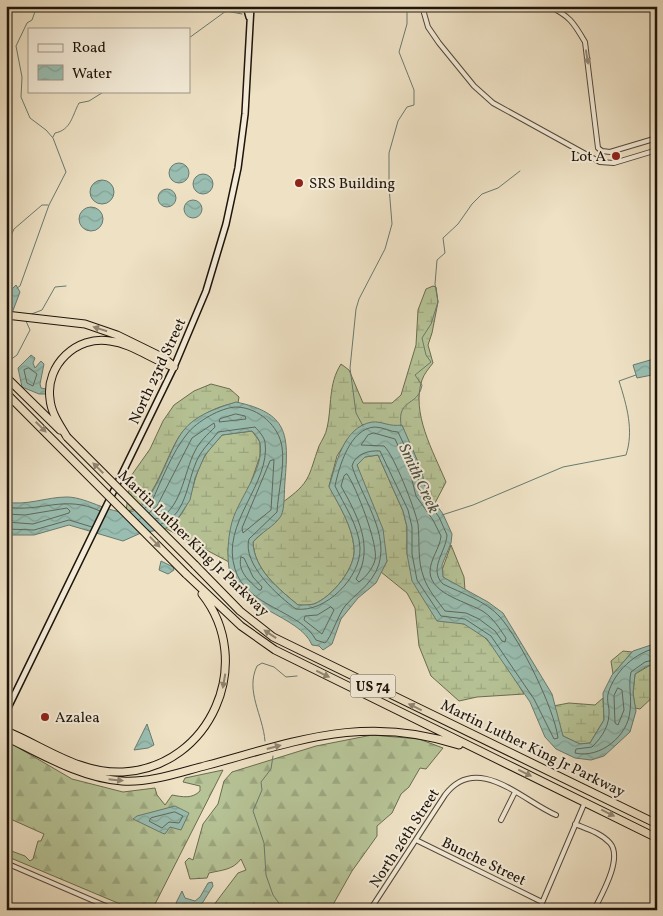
<svg xmlns="http://www.w3.org/2000/svg" width="663" height="916" font-family="Vollkorn,serif">
  <style>
    .forest { fill: url(#forest-firs); stroke: #6a6c50 }
    .wetland { fill: url(#wetland-marsh); stroke: #6a6c50 }
    .water { fill: url(#water-waves); stroke: #687a6f }
    .lines { fill: none; stroke-linecap: round; stroke-linejoin: round }
    .shore { stroke: #5c695e; stroke-width: 1 }
    .stream { stroke: #687a6f; stroke-width: 1 }
    .minor-casing { stroke: #524739; stroke-width: 6 }
    .secondary-casing { stroke: #1e140b; stroke-width: 8 }
    .motorway-casing { stroke: #1e140b; stroke-width: 9 }
    .minor { stroke: #f4ecd9; stroke-width: 4 }
    .secondary { stroke: #f4ecd9; stroke-width: 5 }
    .motorway { stroke: #eee1c4; stroke-width: 7 }
    .motorway-bridge-casing { stroke: #1e140b; stroke-width: 9; stroke-linecap: butt }
    .motorway-bridge { stroke: #eee1c4; stroke-width: 7 }
    .oneway { fill: #948b7c }
    .oneway2 { fill: #908571 }
    .poi-dot { fill: #8f2418; stroke: #f4ecd9; stroke-width: 2 }
    .labels { text-anchor: middle; stroke-width: 4; stroke-linejoin: round; paint-order: stroke }
    .shield { fill: #f4ecd9; stroke: #5e5549; stroke-width: 1 }
    .shield-label { font-size: 14px; font-weight: bold; fill: #1e140b }
    .poi-label { font-size: 15px; fill: #1e140b; stroke: #f4ecd9; text-anchor: start }
    .street-label { font-size: 15px; fill: #1e140b; stroke: #f4ecd9 }
    .water-label { font-size: 16px; font-style: italic; fill: #495045; stroke: #f4ecd9 }
  </style>
  <defs>
    <pattern id="forest-firs" width="22" height="20" patternUnits="userSpaceOnUse" patternTransform="scale(1.25)"><rect width="22" height="20" fill="#b6c396"/><path d="M5 1l3.5 6h-7zM16 11l3.5 6h-7z" fill="#9ca780"/></pattern>
    <pattern id="wetland-marsh" width="20" height="14" patternUnits="userSpaceOnUse" patternTransform="scale(1.25)"><rect width="20" height="14" fill="#b6c396"/><path d="M1 5h8M5 5V1M11 12h8M15 12V8" fill="none" stroke="#9ca780"/></pattern>
    <pattern id="water-waves" width="16" height="10" patternUnits="userSpaceOnUse" patternTransform="scale(1.25)"><rect width="16" height="10" fill="#99beb1"/><path d="M0 5q4-4 8 0t8 0" fill="none" stroke="#83a297"/></pattern>
  </defs>
  <rect width="100%" height="100%" fill="#eee1c4"/>
  <filter id="stains"><feTurbulence type="fractalNoise" baseFrequency=".004" numOctaves="4"/><feColorMatrix values="0 0 0 0 .2 0 0 0 0 .09 0 0 0 0 .02 0 0 0 .5 -.17"/></filter>
  <radialGradient id="worn" r=".72"><stop offset=".6" stop-color="#630" stop-opacity="0"/><stop offset="1" stop-color="#630" stop-opacity=".3"/></radialGradient>
  <path class="forest" d="M372,735L419,739L443,748L426,769L420,768L409,787L401,794L392,813L377,826V836L352,871L330,910H210L238,873L246,870L241,859C233,870 222,870 209,873L207,878L190,879L185,862L189,858L193,860L203,824L218,804L224,781L232,772L316,746Z
    M12,744L72,779L123,792L155,788L157,795L165,805L172,795C183,797 192,799 200,791V786L183,782L185,778L223,770L152,910L132,909L6,856V849L25,856L30,861L33,859L38,841H41L44,834L6,817V745Z"/>
  <path class="wetland" d="M433,286L436,287L438,302L432,333L428,345L433,363C429,368 424,374 422,380C411,413 433,451 446,482L435,503L426,491L421,469L402,426L391,427L381,423L362,425L347,440L337,456L329,486C339,505 352,525 354,547C357,567 332,597 314,604C309,606 303,605 298,605C279,589 254,570 253,542L281,515L283,502C311,482 308,477 319,446C322,440 326,434 327,428C332,407 328,384 341,364L349,370L363,403H392L401,395L416,345L418,310L426,289Z
    M211,384L230,389L239,397L238,403C220,404 196,417 184,430C166,450 155,510 126,511L131,476L150,449L163,421L174,405L194,391Z
    M252,431L260,442V456L228,550L229,562L165,528C193,515 190,480 205,456C209,448 217,442 222,435Z
    M378,455L403,511L407,527V554L437,620C446,623 455,621 464,624C490,633 510,671 524,694L477,697L459,701L431,676L419,646L415,608L407,593L381,572L387,561L357,465L365,457Z
    M451,545L464,577L465,590L445,580L441,573Z
    M623,651L632,652L613,674L611,661Z
    M654,663L657,664V693L640,709L635,708L633,693L635,674Z
    M603,698L604,720L590,743L580,744L563,736L553,706L569,703L595,705Z"/>
  <path class="water" d="M169 173a10 10 0 1 1 20 0a10 10 0 1 1-20 0Z
    M193 184a10 10 0 1 1 20 0a10 10 0 1 1-20 0Z
    M90 192a12 12 0 1 1 24 0a12 12 0 1 1-24 0Z
    M158 198a9 9 0 1 1 18 0a9 9 0 1 1-18 0Z
    M184 209a9 9 0 1 1 18 0a9 9 0 1 1-18 0Z
    M79 219a12 12 0 1 1 24 0a12 12 0 1 1-24 0Z
    M16,285L20,292L6,329V295Z
    M31,355L35,358L33,363L35,368L41,361L44,364L40,384L41,388L46,389L47,394H39L22,387L18,368Z
    M657,358V374L637,378L633,365Z
    M236,402C288,413 289,434 285,481C284,491 285,508 281,516C274,527 261,532 253,542C254,570 279,589 298,605C303,605 309,605 314,604C332,597 357,567 354,547C352,526 339,505 329,487C336,464 343,427 372,422C382,421 389,427 402,425L421,469L426,491L443,514L452,534L451,543L442,565L443,577L488,602L503,613L552,694L563,736L580,744L590,743L604,720L603,693L612,675L633,651L657,643V664L647,666L635,674L633,693L636,711L630,732L604,756L591,760L575,758L556,749L545,737L530,702L487,639L464,624L437,621L412,581L407,554V527L403,511L378,455L365,457L357,465L383,529L387,561L376,583L358,598L341,619L332,644L323,650L319,646L312,645C300,615 237,609 229,568C227,555 228,539 231,526C236,501 265,470 260,443C259,439 255,434 252,431L222,435L205,455L195,478L190,500L175,523L164,529L141,533L123,541L69,525L34,535H6V502C27,506 46,497 67,497C88,497 114,517 133,511C155,504 168,450 183,431C195,415 217,408 236,402Z
    M161,561L173,567L174,570L168,574L159,570Z
    M147,724L154,745L148,748L134,750Z
    M175,806L189,813L181,830L170,827L165,834L162,833L133,819L137,816Z
    M212,882L213,886L198,910H180L176,903L182,891L185,898L195,901L200,897L208,883Z"/>
  <g class="lines">
    <path class="shore" d="M29,368L37,374L33,386L27,383L24,370Z
      M236,414L245,416L246,419L219,422L220,419Z
      M374,433L395,439L410,472L416,496L433,520L441,536C440,548 430,559 430,572C431,595 469,602 484,612C494,619 499,628 506,638L505,642L502,641L495,631L479,619L466,613L445,611C437,600 428,590 424,578C417,561 420,542 418,524C415,509 394,455 384,446L361,445L368,435Z
      M274,460L271,510L243,533L242,528L270,461Z
      M347,474C356,486 379,546 375,560C373,568 366,577 359,582L356,579C375,547 357,515 341,486L344,476Z
      M6,507C41,513 64,494 100,511
      M145,508L151,503C161,482 172,452 187,434C196,422 221,407 237,407C259,408 279,426 282,447C285,465 278,493 277,512L249,539C242,564 278,596 296,609C326,613 361,577 360,548C359,526 344,505 335,486C339,467 350,428 375,427C383,427 390,432 398,432L416,470L422,493L439,517L447,535C446,552 428,569 443,584C461,593 486,601 500,617C521,641 554,708 558,738L554,739L534,699L491,636L465,619L441,616L417,580L412,554V527L408,510L380,451C369,450 355,454 352,466C363,501 397,543 372,578C365,589 353,596 345,606C338,615 331,638 325,643L316,640C300,610 246,607 235,569C220,523 271,484 265,442C264,437 259,431 255,427L218,432C213,439 206,445 201,453C186,475 190,514 161,524
      M149,513L157,506L192,438L214,423L215,427C208,434 199,442 195,451C184,471 181,514 155,519
      M6,514L25,515L67,508L70,511L69,513L33,524L6,522
      M6,529L34,530L69,520L92,527
      M241,557L244,558L253,577L262,587L261,590H259C249,581 237,571 241,557Z
      M331,607L334,610L322,634L304,620L305,616L317,615Z
      M657,648C635,652 614,672 608,694C607,698 608,705 609,709C610,725 603,736 592,747L576,749L575,753C600,759 628,736 630,711C632,698 628,685 631,672L645,662L657,659
      M618,688L622,690L624,710L618,725L615,723L614,696Z
      M175,812L183,816L179,823L169,822L162,828L149,821L151,818Z"/>
    <path class="stream" d="M238,6L239,13
      M189,38L226,11L242,14
      M53,137L55,133C71,130 72,116 79,103L89,101L105,91
      M6,246L14,229L42,205H48
      M6,269L8,271L6,274
      M17,288L20,286L49,205L66,172L53,138L46,130L30,118L21,97L22,77L16,46L27,23L32,20L37,6
      M29,315L42,310L55,287L66,286
      M6,363L17,355L30,330L26,321
      M363,426L356,413L350,368L356,309L359,299L385,249L392,224L389,187V153L398,121L407,107L414,105V90L399,52L407,24V6
      M401,426C401,423 400,417 401,414C404,400 419,403 422,385L415,375L431,362L426,355L422,338L431,324L438,302L435,284L437,260L445,253L443,238L458,224L472,204L482,194L498,188L520,171
      M442,515L473,505L563,467L626,455C634,431 627,406 619,381L636,375
      M265,741C263,715 245,691 257,666L262,663L274,667L286,677L297,676
      M273,756L271,769L261,782L262,790L253,811L264,843L266,875L273,895L284,910"/>
    <g class="minor-casing">
      <path id="minor" d="M422,6L428,27L439,43L474,86L493,103L600,162L614,163L657,150
        M548,6C569,15 574,23 585,42L598,148L602,151L610,152L657,138
        M501,820L515,792
        M575,824C587,829 601,833 610,843C623,858 602,894 594,910
        M416,840L542,902
        M6,863L115,910
        M370,910L445,795C477,752 523,801 556,815
        M539,910L585,802"/>
    </g>
    <g class="secondary-casing">
      <path id="secondary" d="M246,6L249,17
        M6,712L174,367L206,291L226,224L238,168L245,114L251,6"/>
    </g>
    <g class="motorway-casing">
      <path id="motorway" d="M6,315L85,324L117,335L164,358L172,365
        M6,377L60,430
        M67,437C60,425 51,413 50,399C45,365 77,335 110,341C133,344 152,360 174,367
        M195,565L240,611L273,637L657,824
        M186,574L241,626L275,650L657,838
        M6,731C45,747 79,774 123,772C211,767 256,662 202,594
        M6,737C43,755 81,778 122,781C151,783 180,772 208,765C297,741 366,714 459,745"/>
    </g>
    <use href="#minor" class="minor"/>
    <use href="#secondary" class="secondary"/>
    <use href="#motorway" class="motorway"/>
    <g class="motorway-bridge-casing">
      <path id="motorway-bridge" d="M6,393L186,574
        M67,437L195,565"/>
    </g>
    <use href="#motorway-bridge" class="motorway-bridge"/>
  </g>
  <defs><path id="oneway-solid" d="M-6-.8H1V-3.2L6.5 0L1 3.2V.8H-6Z" transform="scale(1.25)"/></defs>
  <use class="oneway" href="#oneway-solid" transform="translate(587 57) rotate(81)"/>
  <g class="oneway2">
    <use href="#oneway-solid" transform="translate(100 329) rotate(-162)"/>
    <use href="#oneway-solid" transform="translate(41 427) rotate(45)"/>
    <use href="#oneway-solid" transform="translate(98 468) rotate(-135)"/>
    <use href="#oneway-solid" transform="translate(155 542) rotate(46)"/>
    <use href="#oneway-solid" transform="translate(270 634) rotate(-146)"/>
    <use href="#oneway-solid" transform="translate(323 674) rotate(26)"/>
    <use href="#oneway-solid" transform="translate(224 681) rotate(100)"/>
    <use href="#oneway-solid" transform="translate(415 707) rotate(-154)"/>
    <use href="#oneway-solid" transform="translate(274 747) rotate(-15)"/>
    <use href="#oneway-solid" transform="translate(525 773) rotate(26)"/>
    <use href="#oneway-solid" transform="translate(116 780) rotate(6)"/>
    <use href="#oneway-solid" transform="translate(608 813) rotate(26)"/>
  </g>
  <g class="poi-dot">
    <circle cx="616" cy="156" r="5"/>
    <circle cx="299" cy="183" r="5"/>
    <circle cx="45" cy="717" r="5"/>
  </g>
  <g class="labels">
    <rect class="shield" x="350.5" y="674.5" width="45" height="23" rx="4"/>
    <g class="shield-label">
      <text x="373" y="691">US 74</text>
    </g>
    <g class="poi-label">
      <text x="606" y="161" text-anchor="end">Lot A</text>
      <text x="309" y="188">SRS Building</text>
      <text x="55" y="722">Azalea</text>
    </g>
    <g class="street-label">
      <text transform="translate(157 371) rotate(-65)" y="5">North 23rd Street</text>
      <text transform="translate(194 543) rotate(44)" y="5">Martin Luther King Jr Parkway</text>
      <text transform="translate(533 748) rotate(26)" y="5">Martin Luther King Jr Parkway</text>
      <text transform="translate(404 838) rotate(-57)" y="5">North 26th Street</text>
      <text transform="translate(484 861) rotate(26)" y="5">Bunche Street</text>
    </g>
    <g class="water-label">
      <text transform="translate(420 478) rotate(65)" y="6">Smith Creek</text>
    </g>
  </g>
  <rect width="663" height="916" fill="none" stroke="#eee1c4" stroke-width="25"/>
  <rect x="8" y="8" width="648" height="901" fill="none" stroke="#1e140b" stroke-width="2.5"/>
  <rect x="12" y="12" width="638" height="891" fill="none" stroke="#1e140b"/>
  <rect x="28" y="28" width="162" height="65" fill="#f4ecd9" stroke="#9e9687"/>
  <rect x="38" y="44" width="25" height="8" fill="#f4ecd9" stroke="#9e9687"/>
  <text x="72" y="52" font-size="15" fill="#1e140b">Road</text>
  <rect x="38" y="65" width="25" height="15" fill="url(#water-waves)" stroke="#9e9687"/>
  <text x="72" y="78" font-size="15" fill="#1e140b">Water</text>
  <rect width="100%" height="100%" filter="url(#stains)"/>
  <rect width="100%" height="100%" fill="url(#worn)"/>
</svg>
